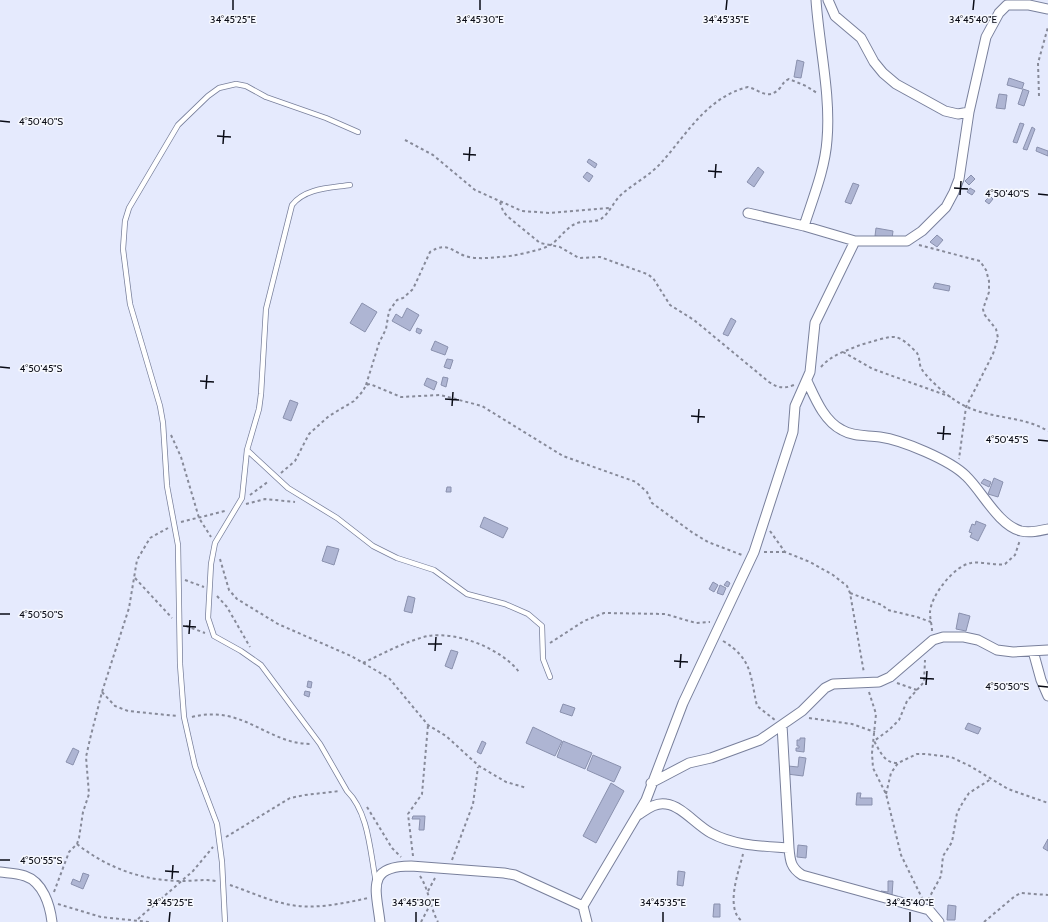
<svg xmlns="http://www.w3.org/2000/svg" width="1048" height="922" font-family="Cabin,sans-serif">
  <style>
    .building { fill: #aeb5d3; stroke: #8a91ae }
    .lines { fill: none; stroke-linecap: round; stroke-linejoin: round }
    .service-casing { stroke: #79809c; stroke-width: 6 }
    .minor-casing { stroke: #79809c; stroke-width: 11 }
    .path { stroke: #878a99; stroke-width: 2; stroke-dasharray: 3 3; stroke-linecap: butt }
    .service { stroke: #fff; stroke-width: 4.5 }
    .minor { stroke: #fff; stroke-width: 9 }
    .ticks { fill: none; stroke: #0a0c16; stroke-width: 1.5 }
    .ticks-label { font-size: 10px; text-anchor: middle; fill: #0a0c16; stroke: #f6f8fe; stroke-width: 3; stroke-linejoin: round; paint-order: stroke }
  </style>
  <rect width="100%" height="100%" fill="#e5eafd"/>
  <path class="building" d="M797,60L804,62L801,78L794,77Z
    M1009,78L1024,83L1022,89L1007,85Z
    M1023,89L1029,91L1024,106L1018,104Z
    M999,94L1007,95L1005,109L996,108Z
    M1020,123L1024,124L1017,143L1013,142Z
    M1032,127L1035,129L1027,150L1023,149Z
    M1037,147L1048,151V156L1036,151Z
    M589,159L597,164L595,168L587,162Z
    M758,167L764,172L754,187L747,182Z
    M587,172L593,176L589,182L583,177Z
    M971,175L975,179L969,185L965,181Z
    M853,183L859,185L851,204L845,202Z
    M970,188L975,191L972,195L967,192Z
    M990,196L993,199L989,204L985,201Z
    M876,228L893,231L892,239L875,236Z
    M937,235L943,240L937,247L930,242Z
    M935,283L950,286L949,291L933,288Z
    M362,303L377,312L365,332L350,323Z
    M407,308L419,315L410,331L392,321L396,314L402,318Z
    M731,318L736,321L728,336L723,334Z
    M417,328L422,330L420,334L416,332Z
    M435,341L448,347L445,355L431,350Z
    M447,359L453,360L450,369L444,367Z
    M443,377L448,378L446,387L441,385Z
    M427,378L437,382L434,390L424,385Z
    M290,400L298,403L291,421L283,418Z
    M994,478L1003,482L998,497L988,494Z
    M984,479L991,482L989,487L981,483Z
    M447,487H451V492H446Z
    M484,517L508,528L503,538L480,527Z
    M976,521L986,525L978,541L970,537L972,533L969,532L972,524L975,525Z
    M327,546L339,549L334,565L322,561Z
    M727,581L730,583L728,587L724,585Z
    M713,582L718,585L714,592L709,589Z
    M720,585L726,588L723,595L717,593Z
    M408,596L415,598L412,613L404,611Z
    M959,613L970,616L966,631L956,629Z
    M451,650L458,652L452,669L445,666Z
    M308,681L312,682L311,688L307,687Z
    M305,691L310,692L309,697L304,695Z
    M563,704L575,708L572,716L560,712Z
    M968,723L981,728L978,734L965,729Z
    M533,727L562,741L555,756L526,743Z
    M800,738H805L804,752L796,751V748H799V746H797V740H800Z
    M482,741L486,743L481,754L477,752Z
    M563,741L592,753L585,769L557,757Z
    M73,748L79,751L73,765L66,762Z
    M593,755L621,767L614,782L587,770Z
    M799,757L806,758L803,776L787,774L788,766L798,767Z
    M611,783L624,791L596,843L583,836Z
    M857,793H861L860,798H872V805H856Z
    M413,816H425L424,830H419L420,819H412Z
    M1048,839V851L1043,848Z
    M798,845L807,846L806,858L797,857Z
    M678,871L685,872L683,886L677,885Z
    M83,873L89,875L83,889L71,884L73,879L80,882Z
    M888,881H893L892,896H881V891L888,892Z
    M714,904H720V917H713Z
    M948,905L956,906L955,920H947Z"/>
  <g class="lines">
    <g class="service-casing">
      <path id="service" d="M350,185C330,188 305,188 292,205L266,309L261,394L259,409L247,450L242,498L215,543L211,564L208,618L214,636L241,651L261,665L320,744L347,791C369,813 370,852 376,882
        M247,450L288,488L337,518L373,546L397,558L434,570L467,594L505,604L528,614L542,626L543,659L550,677
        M225,922L222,862L217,824L195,766L184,717L180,664L178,545L167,486L163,423L160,406L130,304L123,249L125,221L129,208L178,125L208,96L219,88L236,84L246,86L266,97L326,118L358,132"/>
    </g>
    <g class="minor-casing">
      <path id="minor" d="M828,0L835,16L861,38L874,62L883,73L896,84L945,111L958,114L969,112
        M748,213L804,226L855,241H907L922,231L946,207L954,192L959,179L969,112L986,37L999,13L1007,5H1029L1048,9
        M804,226C813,198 825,169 827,140C831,95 819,45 816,0
        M807,381C815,398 824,421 842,430C854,437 867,435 880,437C902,440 950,460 966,476C982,491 998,525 1021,531C1030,533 1039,531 1048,529
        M1033,651L1041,680L1048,696
        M782,725L789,848
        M651,783L689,763L711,758L760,740L802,711L825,688L833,684L879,682L890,677L933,640L943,637H964L978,640L997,650L1013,652L1048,650
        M638,815C646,810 655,802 666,804C682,806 696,825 711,833C735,846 762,846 789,848C790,861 791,868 802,875L929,910L939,922
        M0,872C8,873 17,873 25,876C43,882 50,905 52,922
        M583,906L646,800L683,703L754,552L793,432L795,406L810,372L815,323L855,241
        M380,922C376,889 366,866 411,866L504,873L515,875L583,906L587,922"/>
    </g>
    <path class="path" d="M1039,96L1038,63L1048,27
      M405,140L433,155L475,190L522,211L550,213L610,208
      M500,202L503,211L507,216L540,243L560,247L579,258L600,257L647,274L653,278L670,305L694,320L769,382C778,388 784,389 794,385
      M919,245L980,261L986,270L989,281V292L983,309L984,314L996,329L998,338L993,354L966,407L959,459
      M843,352L873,369L951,397
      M821,367C831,355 846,351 860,345C868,343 888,336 895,337C903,338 912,348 917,353C920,358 919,363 921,368C928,380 954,402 967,407C993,419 1023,416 1048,431
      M366,385L379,343L386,329L389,311L397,300L403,298L413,289L430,252C449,240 453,254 469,257C479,259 489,258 499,257C510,257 544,250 552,244C560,238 566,228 575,224C583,220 593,223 601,219C610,213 614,200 623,193C635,183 650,175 661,163C687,134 707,97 748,87C760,90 768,101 780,88C783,84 784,81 789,79L806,86L817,93
      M171,435L181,457L199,518L211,537
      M281,473L295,461L309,434L329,416L354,401L363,391L366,385L370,384L401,397L440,395L482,406L563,456L636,482L647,492L652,503L693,533L708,542L742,555
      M250,495L269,481
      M246,504L265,499L295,502
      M181,522L225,511
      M770,531L785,552L810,562L833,575L847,586L850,593L864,673
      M764,552H785
      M220,559L229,590L237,599L278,624L351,656L389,678L428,725L446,736L479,766L506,782L527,788
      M135,578L172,618
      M185,580L204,587
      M850,593L882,605L888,610L917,617L931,622
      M217,596L227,607L250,647
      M186,626L205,633
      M932,631C932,625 930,619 930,613C930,596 955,565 971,563C982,561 994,566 1005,564L1015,555L1020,540
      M723,641C753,659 750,676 757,706L775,720
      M550,643L584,621L604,613L665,614L696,623L710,622
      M363,663C384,653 406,641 428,636C457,631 502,649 519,672
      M897,683L917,690
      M102,692L115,706L128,711L177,716
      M869,692L876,714L872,753L873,768L886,794L901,855L922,898
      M192,717C243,704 267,744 311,744
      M809,718L852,724L875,732
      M897,763C884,763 880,751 874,741L889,730L899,720L907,701L924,682L925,660
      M886,794L891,773L898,763L917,754H925L951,757L970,766L1008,789L1048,803
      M367,807L392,848L401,857
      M226,837L290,798L305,795L340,791
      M77,844C107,868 143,881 183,881C194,881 205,879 216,881
      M743,854C739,871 724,909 743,922
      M413,856L408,814L422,794L428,725
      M452,860L473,804L478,767
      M420,876C429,890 430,907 438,922
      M230,885C248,891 267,900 286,904C313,910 341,904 368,898
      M428,891L435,878
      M54,892L69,852L77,844L79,838L83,812L89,794L86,757L90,739L102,692L129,608L137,560L150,538L168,528
      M928,900L941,876L943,856L952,842L957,813L963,802L969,793L991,779
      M58,904L101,917L149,922
      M138,919L193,871L213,847
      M421,922L430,905
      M984,922L1015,896L1021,893L1048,895"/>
    <use href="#service" class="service"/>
    <use href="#minor" class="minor"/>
  </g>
  <path class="ticks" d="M233,10V0M480,10V0M726,10L727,0M973,10L974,0M0,121L10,122M217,136L231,137M223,144L224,130M463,154L476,155M469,161L470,147M708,171L722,172M715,178L716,164M954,188L968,189M1038,194L1048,195M960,195L961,181M0,367L10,368M200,381L214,382M206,389L207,375M445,399L459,400M452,406L453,392M691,416L705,417M698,423L699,409M937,433L951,434M943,440L944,426M1038,440L1048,441M0,614H10M183,626L196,627M189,634L190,620M428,644H442M435,651L436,637M674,661L688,662M680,668L681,654M920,678L934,679M926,685L927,671M1038,686L1048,687M0,860H10M165,871L179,872M172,879L173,865M169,922L170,912M416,922V912M663,922V912M910,922V912"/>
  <g class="ticks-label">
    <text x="233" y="23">34°45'25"E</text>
    <text x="480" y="23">34°45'30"E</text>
    <text x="726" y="23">34°45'35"E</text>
    <text x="973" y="23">34°45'40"E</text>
    <text x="41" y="125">4°50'40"S</text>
    <text x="1007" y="197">4°50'40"S</text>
    <text x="41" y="372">4°50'45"S</text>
    <text x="1007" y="443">4°50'45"S</text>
    <text x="41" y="618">4°50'50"S</text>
    <text x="1007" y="690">4°50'50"S</text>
    <text x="41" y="864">4°50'55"S</text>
    <text x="170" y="906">34°45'25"E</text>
    <text x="416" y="906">34°45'30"E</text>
    <text x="663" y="906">34°45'35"E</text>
    <text x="910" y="906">34°45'40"E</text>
  </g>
</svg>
